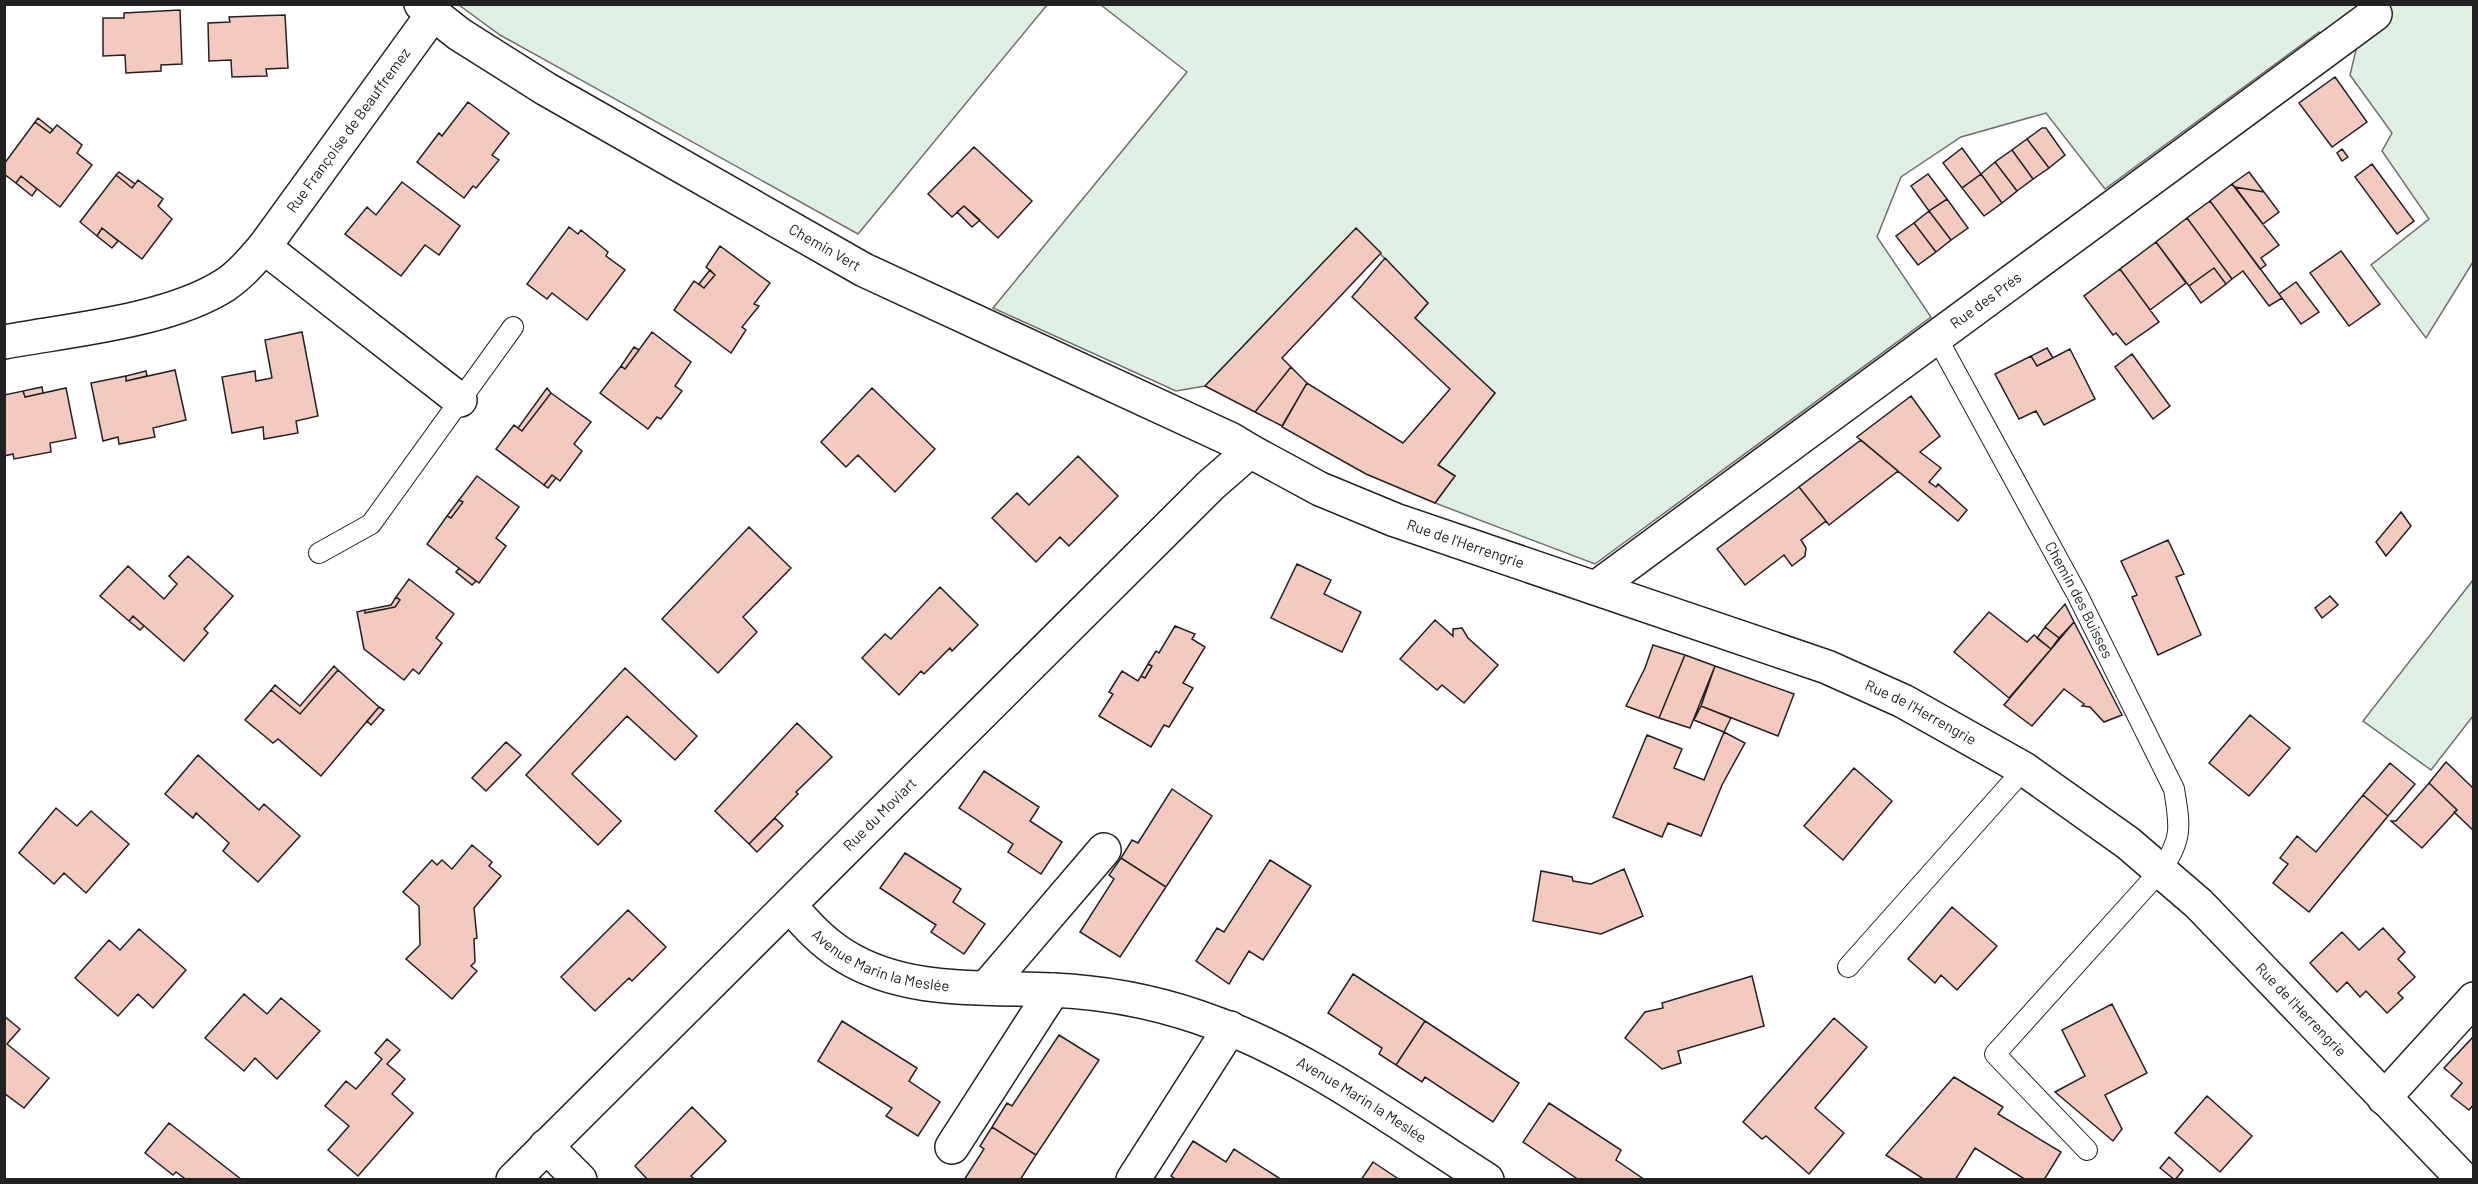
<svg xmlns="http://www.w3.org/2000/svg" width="2478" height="1184" font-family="Barlow,sans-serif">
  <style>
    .green { fill: #e0efe3; stroke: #6f6f6f; stroke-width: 1.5 }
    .building { fill: #f3c9c0; stroke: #222; stroke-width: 1.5 }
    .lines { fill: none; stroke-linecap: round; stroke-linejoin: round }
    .lane-casing { stroke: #222; stroke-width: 22 }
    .street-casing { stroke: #222; stroke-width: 36 }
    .secondary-casing { stroke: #222; stroke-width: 36 }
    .lane { stroke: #fff; stroke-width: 20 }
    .street { stroke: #fff; stroke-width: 33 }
    .secondary { stroke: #fff; stroke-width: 33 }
    .labels { text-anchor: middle; stroke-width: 4.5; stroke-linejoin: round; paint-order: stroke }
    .street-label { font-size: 15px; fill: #222; stroke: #fff }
  </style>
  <rect width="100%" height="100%" fill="#fff"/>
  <path class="green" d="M459,5H1047L858,234L500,35Z
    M1101,5H2473V262L2426,338L2371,265L2429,219L2382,151L2392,133L2350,75L2356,50L2319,32L2105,189L2046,113L1961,137L1901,177L1877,237L1931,317L1595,564L1435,503L1455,476L1438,465L1495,393L1415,318L1428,303L1356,229L1205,386L1176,391L993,308L1187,72Z
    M2473,580V716L2431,770L2363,721Z"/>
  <path class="building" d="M180,10L182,64L161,65V71L126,73L125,55L103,56V18H124V13Z
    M285,15L288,68L266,69L267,76L232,77L231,60L209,61L208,23L230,22L229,17Z
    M2335,77L2367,122L2332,147L2299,103Z
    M468,102L509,133L492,155L499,160L476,188L473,186L464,198L417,162L439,133L442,136Z
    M38,118L53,130L50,133L35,122Z
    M35,122L50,133L57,125L82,145L77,153L92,165L60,207L21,176L16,183L4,174V164Z
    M2042,128H2046L2065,155L2049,168L2027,139Z
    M2027,139L2049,168L2033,179L2012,150Z
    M974,147L1032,201L998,238L964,206L952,217L928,194Z
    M1962,148L1981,174L1962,188L1943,163Z
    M2342,149L2348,157L2342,161L2337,153Z
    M2012,150L2033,179L2017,191L1995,162Z
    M1995,162L2017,191L2002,203L1981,174Z
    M2372,164L2414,221L2397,234L2355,177Z
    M119,172L135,184L132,188L116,175Z
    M2249,172L2264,192L2235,187L2232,184Z
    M1928,174L1947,199L1929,211L1911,186Z
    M1981,174L2002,203L1984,216L1962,188Z
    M116,175L132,188L138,180L163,199L158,206L172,219L142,259L102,228L97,236L80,222Z
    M21,176L37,189L32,196L16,183Z
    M402,182L460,226L439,255L425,245L401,276L345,234L367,207L376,215Z
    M2232,184L2279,245L2261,258L2266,265L2260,269L2210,201Z
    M2235,187L2264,192L2279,212L2263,224Z
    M1947,199L1968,228L1951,240L1929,211Z
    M2210,201L2282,298L2269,306L2243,271L2232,279L2187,218Z
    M964,206L980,220L972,227L957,212Z
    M1929,211L1951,240L1936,252L1914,223Z
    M2187,218L2232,279L2226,284L2214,268L2189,286L2156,242Z
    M1914,223L1936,252L1918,265L1896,236Z
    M569,227L578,234L581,230L608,252L606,256L625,270L587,320L552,293L547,299L527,284Z
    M102,228L118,241L112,248L97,236Z
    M1356,228L1381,253L1282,358L1291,367L1255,412L1205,386Z
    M2156,242L2186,283L2150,310L2120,269Z
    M720,246L770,283L754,304L759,306L742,327L746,330L731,353L674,310L694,281L704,288L715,275L706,267Z
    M2341,251L2380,304L2349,326L2310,273Z
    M1385,258L1428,303L1415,318L1495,393L1438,465L1455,476L1435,503L1366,474L1282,427L1307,383L1403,443L1450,389L1352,297Z
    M2214,268L2226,284L2201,303L2189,286Z
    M2120,269L2159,322L2126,345L2116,333L2113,335L2084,296Z
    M710,270L715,275L704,288L699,284Z
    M2296,282L2319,312L2301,324L2279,294Z
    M302,332L318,416L296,421L298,433L264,439L263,427L232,433L222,377L255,371L256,381L272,378L265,340Z
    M652,332L691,362L675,386L682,391L661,419L657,417L648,429L600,393L621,366L625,369Z
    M634,347L639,350L625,369L621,366Z
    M2047,348L2053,358L2037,366L2031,356Z
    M2070,349L2095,399L2044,425L2036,411L2019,419L1995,374L2031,356L2037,366Z
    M2132,354L2170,406L2153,419L2115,367Z
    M1291,367L1307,383L1282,426L1255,412Z
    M175,370L186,420L153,428L155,437L119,444L118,437L103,441L91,383L126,376V381Z
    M146,371L147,376L126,381V376Z
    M42,387L43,393L25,397L23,391Z
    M66,388L76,438L50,443L51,452L14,459L13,454L4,456V395L23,391L25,397Z
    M547,388L551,393L522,431L518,428Z
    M872,388L935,449L895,492L858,455L846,467L821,442Z
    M551,393L591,422L574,444L582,451L560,481L552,475L544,485L496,449L514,425L522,431Z
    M1911,396L1940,436L1920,452L1941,468L1929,482L1936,487L1938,484L1967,510L1958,521L1857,437Z
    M1861,440L1898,471L1829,525L1799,487Z
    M1078,456L1118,496L1069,546L1060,537L1036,562L992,518L1017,493L1029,505Z
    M552,475L556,478L548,488L544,485Z
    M477,476L519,507L496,538L506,546L479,583L427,544L447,516L451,518L463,502L459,500Z
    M1799,487L1826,521L1801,540L1806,548L1805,556L1792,566L1784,555L1745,585L1717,549Z
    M459,500L463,502L451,518L447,516Z
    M2401,512L2411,526L2386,556L2376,542Z
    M749,527L791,568L743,617L757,632L718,673L662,619Z
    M2168,540L2184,574L2176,577L2201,635L2158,655L2132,597L2137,595L2121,561Z
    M188,556L233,596L204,629L208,633L184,661L133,616L129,621L100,596L128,566L164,599L177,584L169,576Z
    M1297,564L1331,580L1324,594L1361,612L1342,652L1271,618Z
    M459,568L476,581L472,585L456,572Z
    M409,579L454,614L436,638L442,643L419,674L413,669L404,680L364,649L357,612L365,610V613L395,607L400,600L396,597Z
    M940,587L978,625L952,651L950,648L924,674L921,671L899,695L862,658L885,634L891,639Z
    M2330,596L2338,605L2322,618L2315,608Z
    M396,597L400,600L395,607L365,613V610L391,605Z
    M2065,604L2074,622L2059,638L2045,627Z
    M1989,612L2027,642L2034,635L2051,649L2009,698L1954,652Z
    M133,616L144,626L140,630L129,621Z
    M1435,620L1453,636V629L1462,628L1468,638L1498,665L1464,703L1442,685L1437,690L1400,659Z
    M2074,622L2122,715L2104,722L2090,707L2082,706L2084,704L2064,689L2032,726L2004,705Z
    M1175,626L1195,634L1192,639L1205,647L1183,683L1193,688L1169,727L1164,725L1151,747L1099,716L1113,694L1109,692L1122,671L1138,681L1141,676L1145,678L1152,666L1148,664L1156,651L1159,653Z
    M2045,627L2059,638L2051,649L2037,638Z
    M1653,645L1685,655L1659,718L1626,706L1645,668Z
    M1685,655L1715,666L1690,728L1659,718Z
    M1148,664L1152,666L1145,678L1141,676Z
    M334,666L338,670L300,714L271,690L275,685L300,706Z
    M1715,666L1794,694L1778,736L1701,706Z
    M625,668L697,736L675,760L627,716L572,774L621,821L598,845L526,775Z
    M338,670L379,707L321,776L278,739L273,743L245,720L271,690L300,714Z
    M1701,706L1731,718L1724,732L1694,720Z
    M379,707L384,710L371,725L367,721Z
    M2250,715L2290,748L2249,796L2209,763Z
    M797,723L832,757L796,792L798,794L749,844L715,811Z
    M1724,732L1745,743L1722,785L1701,836L1668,823L1662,837L1613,817L1647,735L1682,749L1674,768L1704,780Z
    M506,742L521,755L486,791L472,778Z
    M198,755L259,810L264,804L300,836L258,882L223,851L229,843L196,813L193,818L165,794Z
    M2446,762L2474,789V831L2454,812L2457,810L2429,783Z
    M2390,763L2415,784L2388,816L2363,795Z
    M1854,768L1892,801L1843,860L1804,826Z
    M984,771L1039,807L1030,821L1062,842L1041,874L1008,852L1013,844L959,808Z
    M2429,783L2457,810L2422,848L2391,821H2396Z
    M1172,789L1212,816L1166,887L1121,858L1132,840L1138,843Z
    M2363,795L2388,816L2309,912L2273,883L2288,864L2280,858L2297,836L2316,852Z
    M56,808L77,826L91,811L129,844L86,893L64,873L54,884L19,853Z
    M775,818L783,826L757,852L749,844Z
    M472,845L492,862L489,866L501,876L474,908L477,938L474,939L475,962L471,966L477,971L452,999L406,959L420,945L419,906L403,892L432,860L437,865L442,860L452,869Z
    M905,853L961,889L953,902L985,924L964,954L931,932L936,925L880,888Z
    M1121,858L1166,887L1120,957L1080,932L1114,879L1109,875Z
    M1270,860L1311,886L1263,960L1249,951L1229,984L1196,961L1217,928L1224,932Z
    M1624,869L1643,916L1601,934L1533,921L1541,871L1572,877L1573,881L1591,884Z
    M1952,907L1997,946L1957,990L1941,975L1935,983L1908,959Z
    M628,910L666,947L632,981L629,978L595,1011L561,977Z
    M2383,928L2405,952L2398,959L2415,977L2398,993L2403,998L2387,1013L2366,991L2360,997L2347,982L2337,992L2310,963L2342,932L2359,950Z
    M139,929L186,970L153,1008L138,994L118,1016L75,978L109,940L120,950Z
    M1353,974L1425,1021L1396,1065L1379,1054L1382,1048L1328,1013Z
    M1752,976L1764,1026L1678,1051L1681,1063L1662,1069L1625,1038L1645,1012L1663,1008L1662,1003Z
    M244,994L267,1014L281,998L320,1031L277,1079L255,1058L244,1071L205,1038Z
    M2112,1004L2147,1073L2105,1095L2122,1129L2113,1141L2055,1092L2085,1076L2062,1030Z
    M4,1016L20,1029L7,1044L49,1078L24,1108L4,1093Z
    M1834,1018L1867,1047L1815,1108L1844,1133L1809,1174L1766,1136L1762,1139L1743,1122Z
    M842,1021L917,1068L909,1081L940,1102L918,1136L886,1116L892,1108L818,1061Z
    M1425,1021L1519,1083L1493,1122L1425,1077L1422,1082L1396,1065Z
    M1059,1035L1099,1060L1036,1155L992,1127L1007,1103L1012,1106Z
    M2474,1036V1104L2469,1110L2451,1096L2462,1083L2444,1068Z
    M387,1039L400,1050L387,1064L405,1079L392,1094L413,1113L358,1176L328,1150L349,1126L325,1106L346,1081L356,1089L382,1059L375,1053Z
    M1954,1077L2003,1107L1998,1114L2061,1152L2044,1180H2026L1975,1148L1955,1180H1925L1886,1155Z
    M2207,1096L2252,1136L2220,1172L2175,1133Z
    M1549,1103L1621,1150L1616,1160L1645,1180H1579L1523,1142Z
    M692,1107L726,1141L691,1176L695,1180H648L635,1166Z
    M169,1123L242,1180H182L184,1178L176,1172L173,1175L145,1153Z
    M992,1127L1036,1155L1020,1180H964L984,1149L980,1146Z
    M1193,1141L1226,1162L1234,1149L1282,1180H1177L1171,1176Z
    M2169,1157L2183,1170L2175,1180L2160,1168Z
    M1373,1162L1400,1180H1361Z"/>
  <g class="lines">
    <g class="lane-casing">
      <g id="lane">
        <path id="s1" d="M1937,338L2078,596L2174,789C2180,825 2183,839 2161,870L1995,1054L2087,1150"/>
        <path d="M319,553L371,524L513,327"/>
        <path d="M1848,967L2024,769"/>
      </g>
    </g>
    <g class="street-casing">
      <g id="street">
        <path id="s2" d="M421,4L459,34L546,89L864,270L1230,439L1250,451"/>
        <path id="s3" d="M264,247L433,14"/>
        <path d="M4,342C70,330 169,321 225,285C240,275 252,261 264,247L460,400"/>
        <path id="s4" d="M1597,587L2375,14"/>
        <path id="s5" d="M790,906C806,924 822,942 843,955C904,994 983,987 1051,990C1102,992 1151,1001 1198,1017C1303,1052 1394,1121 1487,1180"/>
        <path d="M986,988L1104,850"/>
        <path d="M2384,1098L2474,999"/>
        <path d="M546,1146L580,1180"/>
        <path d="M952,1147L1053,990"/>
        <path d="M1133,1180L1230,1028"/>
      </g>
    </g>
    <g class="secondary-casing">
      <g id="secondary">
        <path id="s6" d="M513,1180L1211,485L1250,451L1320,489L1395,520L1827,667L1903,701L2024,769L2128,843L2199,904L2464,1180"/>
      </g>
    </g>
    <use href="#lane" class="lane"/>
    <use href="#street" class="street"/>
    <use href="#secondary" class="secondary"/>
  </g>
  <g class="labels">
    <g class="street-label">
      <text dy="5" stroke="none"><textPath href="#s3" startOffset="144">Rue Françoise de Beauffremez</textPath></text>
      <text dy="5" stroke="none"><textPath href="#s2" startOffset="472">Chemin Vert</textPath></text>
      <text dy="5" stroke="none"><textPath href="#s4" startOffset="483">Rue des Prés</textPath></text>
      <text dy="5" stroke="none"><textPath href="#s6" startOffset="1272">Rue de l'Herrengrie</textPath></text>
      <text dy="5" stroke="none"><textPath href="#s1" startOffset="298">Chemin des Buisses</textPath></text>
      <text dy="5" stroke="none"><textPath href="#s6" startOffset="1758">Rue de l'Herrengrie</textPath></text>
      <text dy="5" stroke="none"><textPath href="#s6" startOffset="518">Rue du Moviart</textPath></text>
      <text dy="5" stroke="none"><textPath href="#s5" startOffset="110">Avenue Marin la Meslée</textPath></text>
      <text dy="5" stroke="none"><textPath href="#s6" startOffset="2244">Rue de l'Herrengrie</textPath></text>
      <text dy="5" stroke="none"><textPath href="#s5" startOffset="620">Avenue Marin la Meslée</textPath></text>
    </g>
  </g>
  <rect width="2478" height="1184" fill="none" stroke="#222222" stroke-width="12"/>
</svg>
